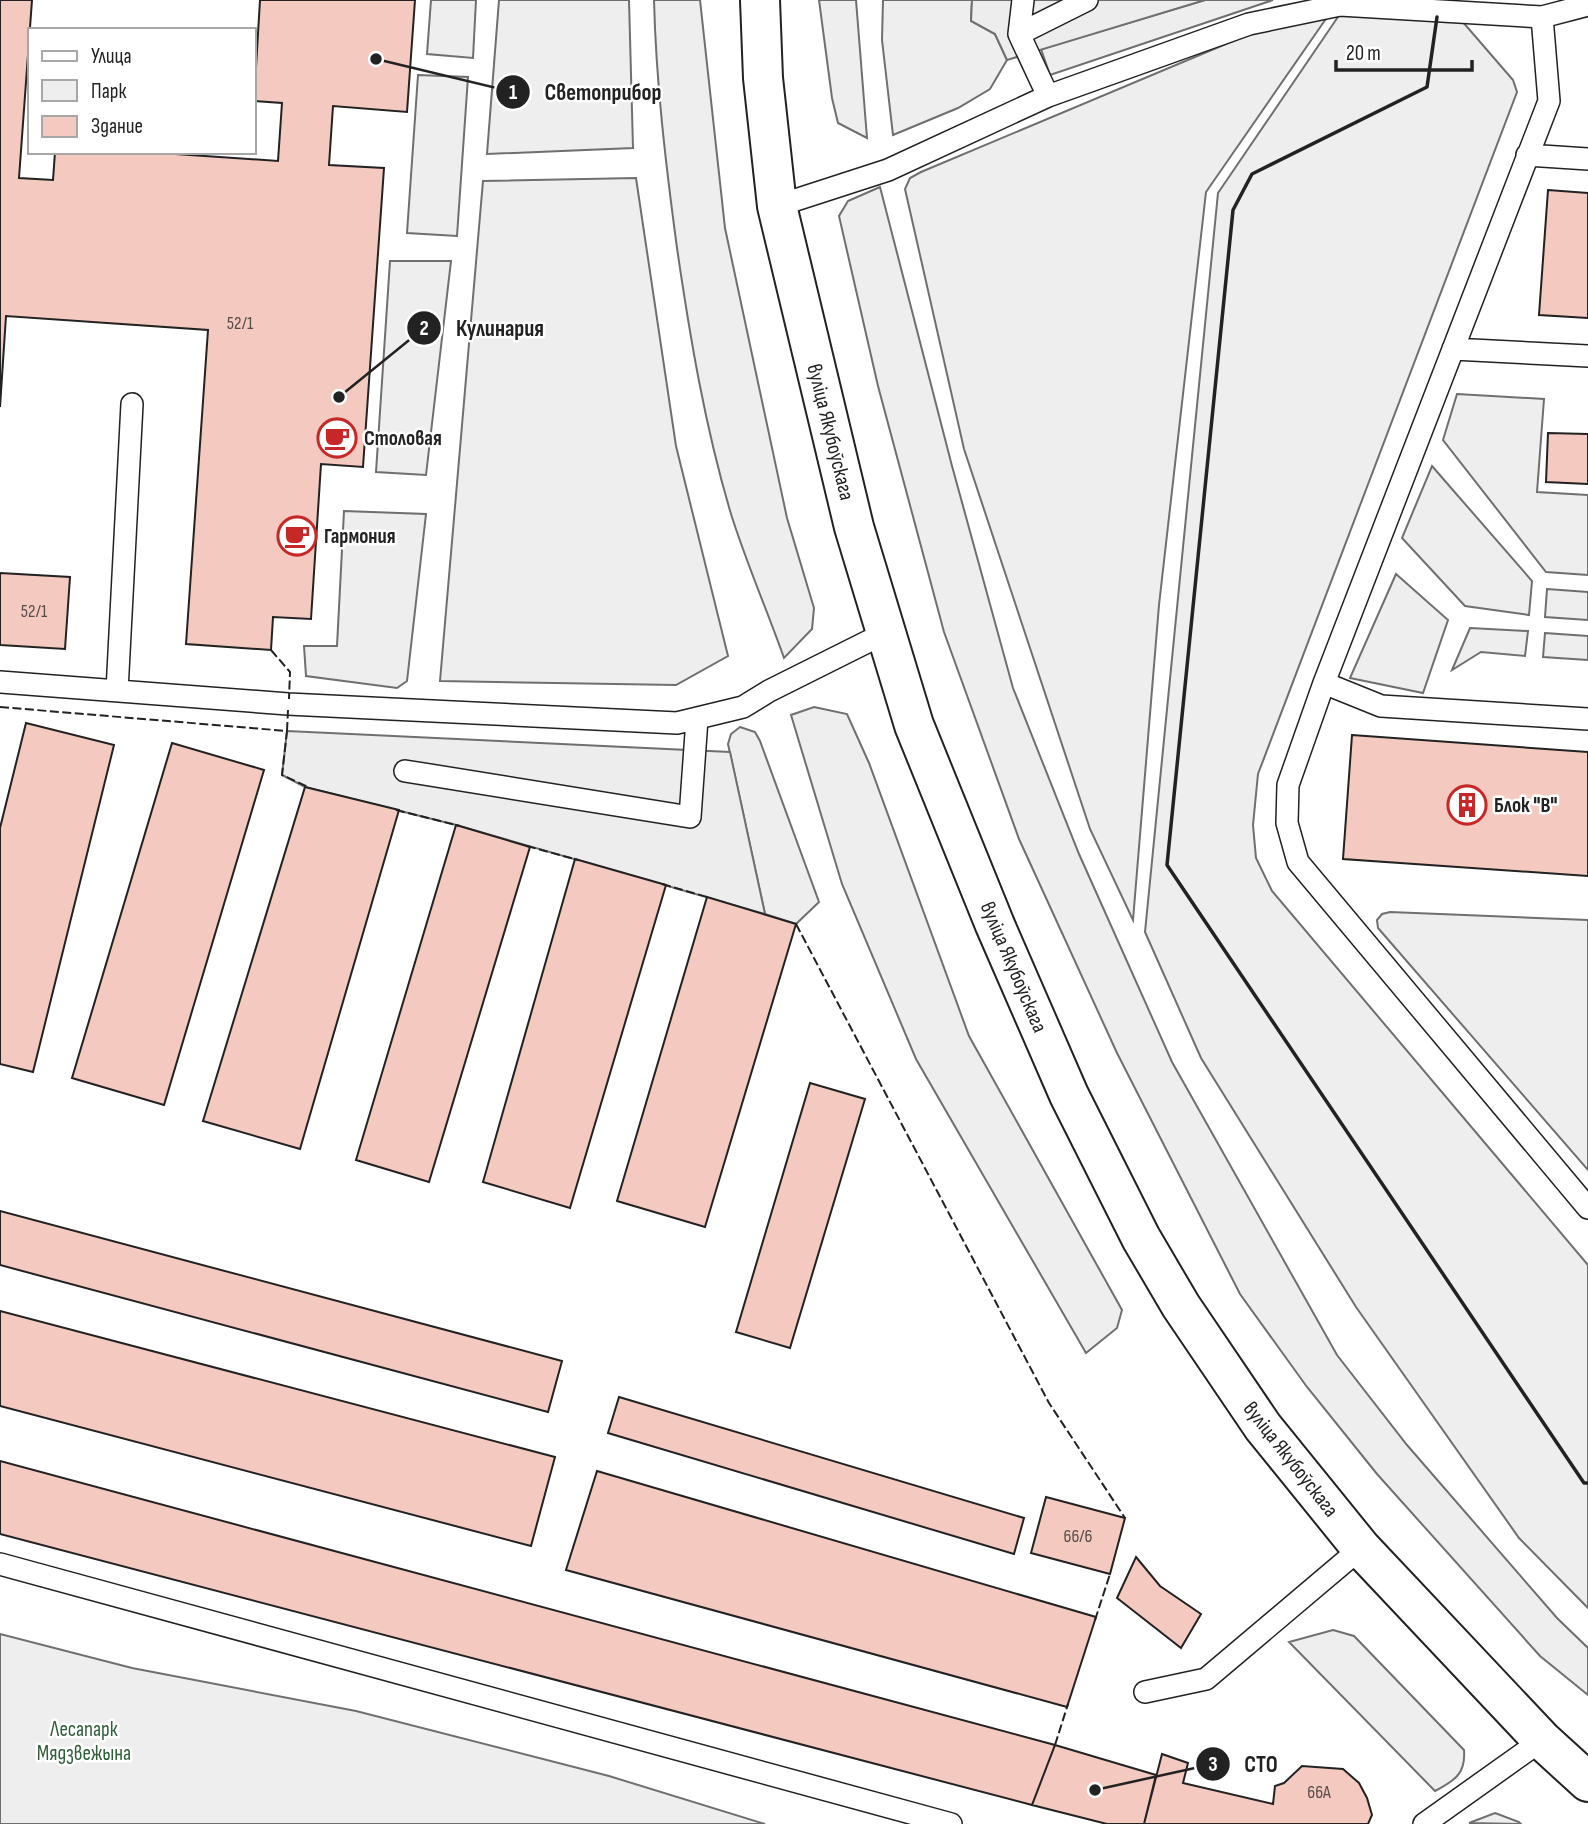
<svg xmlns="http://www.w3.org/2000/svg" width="1588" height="1824" font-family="'Sofia Sans Condensed',sans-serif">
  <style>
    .green { fill: #eee; stroke: #6f6f6f; stroke-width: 2 }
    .parking { fill: #ededed; stroke: #6f6f6f; stroke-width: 2 }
    .building { fill: #f3c9c0; stroke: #222; stroke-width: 2 }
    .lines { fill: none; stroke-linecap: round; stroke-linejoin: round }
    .service-casing { stroke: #222; stroke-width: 24 }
    .secondary-casing { stroke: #222; stroke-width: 42 }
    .service { stroke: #fff; stroke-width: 21 }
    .secondary { stroke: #fff; stroke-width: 38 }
    .fence { stroke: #222; stroke-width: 2; stroke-dasharray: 9 3.5; stroke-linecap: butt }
    .wall { stroke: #222; stroke-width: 3.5 }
    .labels { text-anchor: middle; stroke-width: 5; stroke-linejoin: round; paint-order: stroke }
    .number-label { font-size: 18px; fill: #564c4a }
    .street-label { font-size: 21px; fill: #222; stroke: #fff }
    .poi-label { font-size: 21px; font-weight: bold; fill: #222; stroke: #fff; text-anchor: start }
    .park-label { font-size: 21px; fill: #2f5e38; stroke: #fff }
    .leader { fill: none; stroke: #222; stroke-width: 2.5 }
    .callout-dot { fill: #222; stroke: #fff; stroke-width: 2.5 }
    .mark-label { font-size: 21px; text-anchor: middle; font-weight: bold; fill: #fff }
    .callout-label { font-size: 23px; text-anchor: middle; font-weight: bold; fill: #222; stroke: #fff; stroke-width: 5; stroke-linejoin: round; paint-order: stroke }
  </style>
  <rect width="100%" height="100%" fill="#fff"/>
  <path class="green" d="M431,0H476L473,58L427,54Z
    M499,0H629L633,148L487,154Z
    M654,0H700L725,228L787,518L814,608L812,629L784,658C767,610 746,562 731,514C705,427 690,337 677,248C666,166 656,83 654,0Z
    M819,0H856L867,138L838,123L832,98Z
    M883,0H972L971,21L995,34L1007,60L990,89L958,108L893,135L882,40Z
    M1205,0H1273L1050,75L1041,49Z
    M1342,11L1462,21L1513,80L1517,92L1258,774L1253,825L1256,858L1272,891L1588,1265V1608L1519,1538L1356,1307L1201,1058L1145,932L1218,193Z
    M1330,13L1206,192L1159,605L1133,920L1090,829L964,449L905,189L910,178L921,172L1245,36Z
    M418,75L468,77L457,236L407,233Z
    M636,178L676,446L728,656L676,685L440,681L483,181Z
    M880,187L952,466L1013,688L1079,854L1172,1062L1337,1355L1407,1445L1557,1618L1588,1648V1695L1540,1656L1377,1474L1307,1387L1240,1294L1117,1053L1019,839L944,632L878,386L839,216L848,201Z
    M390,261H451L426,475L376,472Z
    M1457,394L1544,399L1537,492L1588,495V575L1546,572L1443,440Z
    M1432,466L1532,581L1529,615L1465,606L1402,538Z
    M344,511L426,514L407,681L397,688L306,676L304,646H337Z
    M1396,574L1448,620L1423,693L1350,678Z
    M1547,589L1588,592V620L1545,617Z
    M1470,628L1528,631L1525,656L1481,652L1452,670Z
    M1545,633L1588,636V660L1543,657Z
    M814,707L847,714L869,763L969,1036L1122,1310L1117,1328L1086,1353L916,1059L842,884L791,715Z
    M740,727L755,732L760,741L819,902L796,924L765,914L728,744L731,734Z
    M1390,912L1588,920V1170L1378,928L1377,920L1382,914Z
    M1333,1630L1354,1636L1464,1750C1466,1774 1454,1781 1435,1791L1289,1642Z
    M0,1634L132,1668L356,1711L609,1776L765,1824H0Z
    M1495,1813L1519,1822L1521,1824L1469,1823Z"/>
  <path class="parking" d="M972,0H1205L1007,60L995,34L971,21Z
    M287,731L730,752L765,914L456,825L305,787L282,775Z"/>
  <path class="building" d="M0,0H32L19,178L53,180L55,152H146L278,161L282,103L254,101L260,0H415L407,112L333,106L329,165L384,168L363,467L321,464L311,619L273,617L271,650L186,644L208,330L6,316L0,407Z
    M1548,190L1588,193V318L1539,315Z
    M1548,433L1588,434V484L1546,482Z
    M0,573L70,577L65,649L0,645Z
    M26,723L114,745L33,1072L0,1064V828Z
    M1352,735L1588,752V876L1343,859Z
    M172,743L264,770L164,1105L72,1078Z
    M305,787L399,810L300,1149L203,1121Z
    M456,825L530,847L429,1182L356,1160Z
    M575,859L666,885L570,1208L483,1182Z
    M707,897L796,924L705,1227L617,1201Z
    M810,1083L865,1099L790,1348L736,1332Z
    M0,1211L562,1361L548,1412L0,1265Z
    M0,1311L555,1457L531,1546L0,1406Z
    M619,1397L1024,1518L1014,1554L608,1433Z
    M0,1461L1055,1745L1032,1805L0,1534Z
    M597,1471L1096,1617L1067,1707L566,1570Z
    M1046,1497L1125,1518L1110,1574L1031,1553Z
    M1136,1557L1160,1586L1201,1614L1181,1648L1117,1598Z
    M1055,1745L1156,1775L1144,1824H1107L1032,1805Z
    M1162,1754L1188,1763L1183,1783L1273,1804L1275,1786L1284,1783L1302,1766L1343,1769L1359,1783L1367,1798L1372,1815L1368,1824H1144Z"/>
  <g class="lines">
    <g class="service-casing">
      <path id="service" d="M1023,0L1019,34L1048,96
        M1542,17L1549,101L1324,683L1288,785L1287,823L1298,862L1588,1208
        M1019,34L1087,0
        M1527,155L1588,159
        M777,206L888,170L1048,96L1249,24L1340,5L1542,17L1588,5
        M1453,349L1588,356
        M0,682L288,704L677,723L743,707L769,691L885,633
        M1324,683L1381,706L1588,719
        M117,691L132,404
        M405,771L690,817L697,719
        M0,1564L951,1824
        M1145,1692L1206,1679L1361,1548
        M1424,1824L1542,1740"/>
    </g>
    <g class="secondary-casing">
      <path id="secondary" d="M760,0L763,78L777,206L854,527L914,725L995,925L1069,1095L1141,1238L1181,1306L1263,1427L1361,1548L1542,1740L1588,1782"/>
    </g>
    <use href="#service" class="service"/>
    <use href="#secondary" class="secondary"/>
    <path class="fence" d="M271,650L290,672L289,699
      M0,707L287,731L282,775L308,787
      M287,731L288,710
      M396,810L460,826
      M527,846L578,860
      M662,884L707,897
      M796,924L1049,1403L1125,1518
      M1095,1620L1110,1574
      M1055,1745L1068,1704"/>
    <path class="wall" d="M1437,17L1427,87L1252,174L1233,210L1167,865L1584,1483H1588"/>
  </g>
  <defs>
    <g id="cafe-ring" transform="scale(2.0125)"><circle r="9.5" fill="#fff" stroke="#c62828" stroke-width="1.5"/><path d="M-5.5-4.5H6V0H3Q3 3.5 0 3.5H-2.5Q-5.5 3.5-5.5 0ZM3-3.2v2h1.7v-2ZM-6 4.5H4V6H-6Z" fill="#c62828"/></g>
    <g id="building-ring" transform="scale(2.0125)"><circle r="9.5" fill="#fff" stroke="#c62828" stroke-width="1.5"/><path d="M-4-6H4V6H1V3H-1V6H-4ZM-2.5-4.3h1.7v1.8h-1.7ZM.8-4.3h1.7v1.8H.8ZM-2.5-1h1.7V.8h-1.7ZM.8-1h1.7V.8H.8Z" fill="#c62828"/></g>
  </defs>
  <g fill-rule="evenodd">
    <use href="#cafe-ring" x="337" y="438"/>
    <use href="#cafe-ring" x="297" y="536"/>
    <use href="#building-ring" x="1467" y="805"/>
  </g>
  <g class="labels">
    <g class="number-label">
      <text x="240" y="329">52/1</text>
      <text x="34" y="617">52/1</text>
      <text x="1078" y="1542">66/6</text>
      <text x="1319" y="1798">66А</text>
    </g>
    <g class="street-label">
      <text transform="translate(831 432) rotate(76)" y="7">вуліца Якубоўскага</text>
      <text transform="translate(1014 967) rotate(67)" y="7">вуліца Якубоўскага</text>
      <text transform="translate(1291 1459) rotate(52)" y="7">вуліца Якубоўскага</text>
    </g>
    <g class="poi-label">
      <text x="364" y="445">Cтоловая</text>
      <text x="324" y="543">Гармония</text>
      <text x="1494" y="812">Блок "В"</text>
    </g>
    <g class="park-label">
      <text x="84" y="1736">Лесапарк<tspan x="84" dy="24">Мядзвежына</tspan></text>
    </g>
  </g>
  <path class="leader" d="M376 59L513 92M339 397L424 328M1095 1790L1213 1764"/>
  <g class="callout-dot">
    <circle cx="376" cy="59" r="7"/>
    <circle cx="339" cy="397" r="7"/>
    <circle cx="1095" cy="1790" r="7"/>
    <circle cx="513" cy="92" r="18"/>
    <circle cx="424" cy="328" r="18"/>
    <circle cx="1213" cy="1764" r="18"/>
  </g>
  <g class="mark-label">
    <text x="513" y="99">1</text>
    <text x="424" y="335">2</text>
    <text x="1213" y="1771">3</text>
  </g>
  <g class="callout-label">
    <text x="603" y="100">Светоприбор</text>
    <text x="500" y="336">Кулинария</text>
    <text x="1261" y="1772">СТО</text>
  </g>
  <rect x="28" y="28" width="228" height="126" fill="#ffffff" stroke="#a7a7a7" stroke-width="2"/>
  <rect x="42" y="51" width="35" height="10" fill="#ffffff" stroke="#a7a7a7" stroke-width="2"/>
  <text x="91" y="63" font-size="21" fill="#222222">Улица</text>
  <rect x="42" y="80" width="35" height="21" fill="#eeeeee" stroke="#a7a7a7" stroke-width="2"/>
  <text x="91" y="98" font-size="21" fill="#222222">Парк</text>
  <rect x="42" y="116" width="35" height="21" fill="#f3c9c0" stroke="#a7a7a7" stroke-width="2"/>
  <text x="91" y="133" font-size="21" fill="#222222">Здание</text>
  <path d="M1336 60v10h136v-10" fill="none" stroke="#222222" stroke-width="3.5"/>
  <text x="1346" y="60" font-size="21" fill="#222222" stroke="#ffffff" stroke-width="5" paint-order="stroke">20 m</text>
</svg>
